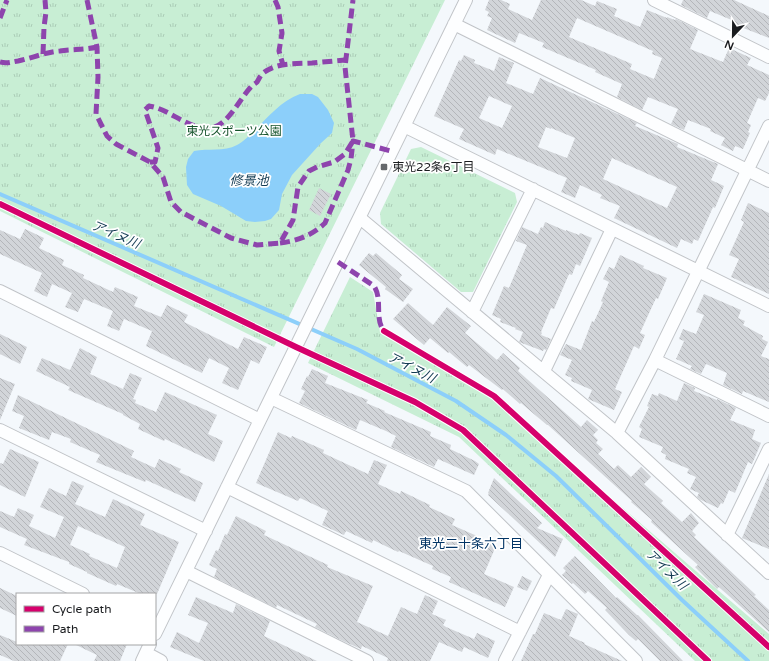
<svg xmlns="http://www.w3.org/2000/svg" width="769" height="661" font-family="'Varela Round','Noto Sans JP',sans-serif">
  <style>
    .grass { fill: url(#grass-tufts) }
    .water { fill: #8ccffa }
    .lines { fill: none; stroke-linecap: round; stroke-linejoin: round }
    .stream { stroke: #8ccffa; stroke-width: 4 }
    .building { fill: url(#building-back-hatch); fill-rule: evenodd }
    .street-casing { stroke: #c1c4c8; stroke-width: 14 }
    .street { stroke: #fdfeff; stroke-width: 12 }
    .quiet { stroke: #8e44ad; stroke-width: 5; stroke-dasharray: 10 5; stroke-linecap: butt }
    .cycleway-casing { stroke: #fff; stroke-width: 8 }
    .cycleway { stroke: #d6006c; stroke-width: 6 }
    .poi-dot { fill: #66696c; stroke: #fff; stroke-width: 1.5 }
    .labels { text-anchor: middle; stroke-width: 3.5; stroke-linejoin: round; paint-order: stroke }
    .park-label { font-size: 12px; fill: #15532b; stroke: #fff }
    .poi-label { font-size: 12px; fill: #1a1c1f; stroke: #fff; text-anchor: start }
    .water-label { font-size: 13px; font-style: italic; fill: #133b53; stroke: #fff }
    .neighbourhood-label { font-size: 13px; fill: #033566; stroke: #fff }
  </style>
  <defs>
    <pattern id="grass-tufts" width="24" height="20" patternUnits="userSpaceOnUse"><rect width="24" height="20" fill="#c8eed4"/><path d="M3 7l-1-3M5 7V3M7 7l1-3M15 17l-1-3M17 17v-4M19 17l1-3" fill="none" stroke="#abccb6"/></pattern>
    <pattern id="building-back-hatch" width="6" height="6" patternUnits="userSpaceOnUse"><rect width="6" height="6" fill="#d2d5d9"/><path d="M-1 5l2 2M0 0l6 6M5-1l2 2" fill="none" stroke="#b4b6ba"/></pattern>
  </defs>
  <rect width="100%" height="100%" fill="#f4f8fc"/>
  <path class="grass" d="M0,0H445L274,347L0,211Z
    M421,147L515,193L517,202L473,292H461L381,224L380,213L411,149Z
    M350,277L373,292L380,332L494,397L769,634V661H695L459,437L308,363Z"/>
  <path class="water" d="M300,94H312L318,97L328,110L334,123L332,133L321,143L292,175L282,194L279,210L271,219L265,221L255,222L246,221L221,206L193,194L187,185L186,167L188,159L194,151C208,148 224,152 237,145C243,142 249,136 254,131C268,117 281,101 300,94Z"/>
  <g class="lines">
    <path class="stream" d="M0,194L357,349L456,401L506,435L556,476L682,600L748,661"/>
  </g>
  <path class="building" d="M489,0H501L510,4L508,9L532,20L541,0H581L595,6L597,1L617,9L614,16L640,27L647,10L667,18V17L675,20L676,19L698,30L690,49L723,62L729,48L751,58L747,65L769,75V93L765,101L758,98L747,123L751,125L748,132L750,133L743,149L735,146L733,151L721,145L725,138L710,131L711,129L688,120L684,130L671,124L678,109L648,97L642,110L617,97L622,84L595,72L596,70L542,47L544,43L519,33L515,43L487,30L492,18L487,16L489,12L485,10ZM577,18L653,51L652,54L662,58L654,79L630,69L632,64L569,37Z
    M683,0H734L758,11L769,16V38L733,24L734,21L710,11L707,18L681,5Z
    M464,55L475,60L474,63L494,71L499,57L514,63L506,83L533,94L540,78L637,123L635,126L678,144L677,147L718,164L711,180L724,186L715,208L713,207L698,241L694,239L692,244L681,239L677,248L614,218L620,206L600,198L602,195L580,185L575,198L561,192L567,178L497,149L495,155L459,139L464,129L434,116L459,60L461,61ZM489,96L512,106L502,128L479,118ZM546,127L551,129V128L575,138L567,158L538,147ZM612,158L677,187L667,208L603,179Z
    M319,188L331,194L320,216L309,210Z
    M748,203L769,213V294L731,277L739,259L729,255L744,222L741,220Z
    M545,222L566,231V230L579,235L580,233L592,238L580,266L576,264L572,275L569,274L554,309L551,308L541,332L542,333L541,335L551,339L546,350L544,349L543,351L519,342L523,332L515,329L516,328L500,322L501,319L492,315L504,286L509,288L527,245L516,241L522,227L538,234L541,227L543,228Z
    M25,229L44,238L39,248L64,260L62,265L84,275L83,278L113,292L115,287L138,297L134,306L161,317L167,305L188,315L184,322L238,349L244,337L267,347L259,364L251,360L238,390L222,383L229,368L209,358L202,373L146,346L152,331L124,319L119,331L107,326L113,311L84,299L78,312L65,307L72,293L52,284L47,297L34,291L42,273L0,254V230L20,239Z
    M369,253L373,256L376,253L402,275L399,279L413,289L403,302L385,289L386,287L359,265Z
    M620,255L644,266L643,268L667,278L658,299L656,298L640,333L645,335L639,349L634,346L615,389L622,392L614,410L588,399L592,390L571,381L572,378L565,375L572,360L560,355L566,344L581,350L592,321L594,322L603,302L601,301L609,282L603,279L609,267L614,269Z
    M704,294L741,310L738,318L745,321L743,325L763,336L762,339L768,342L761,356L769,359V402L743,391L742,394L723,385L727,373L706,364L701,374L690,369L692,366L676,359L684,341L679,339L683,329L696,334L704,315L696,312Z
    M408,303L433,325L447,307L471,326L465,333L497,360L503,353L520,368L518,371L581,427L587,420L598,430L593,435L598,440L596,443L603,449L598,454L614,469L618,465L631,477L641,467L651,477L644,484L663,501L661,503L682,522L691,513L699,523L692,531L696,535L694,537L756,595L754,596L769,610V632L719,587L717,589L695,567L698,565L651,522L652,520L631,502L632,501L548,425H547L521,403L520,404L503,389L502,390L469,365L467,367L449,352L448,353L430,338L424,345L393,319Z
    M0,334L27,347L20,364L0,354Z
    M80,348L97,357L90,374L123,389L130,373L142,378L133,399L136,400L135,403L156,412L165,392L217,415L208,434L223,441L214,462L165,439L164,441L138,429L140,424L123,415V414L68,390L70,387L36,371L42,358L70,370Z
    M312,369L328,376L325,383L368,400L366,403L385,411L384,412L431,432L430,436L451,445L450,449L475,461L479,464L474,475L438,459L434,467L391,447L396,436L386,431L360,420L356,430L299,403L305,391L301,389L307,376L308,377Z
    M0,378L15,384L0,420Z
    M684,383L695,388L694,391L717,400V399L736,408L730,420L755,430L752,439L761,443L752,464L748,462L735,493L729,490L723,504L721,503L718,508L701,500L697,497L699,493L690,489L696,477L687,473L689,469L665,459L666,455L661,452L663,447L639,437L642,429L639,427L649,407L647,406L652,394L658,396L659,393L677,401Z
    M18,395L134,451L131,457L155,468L159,459L181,469L179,472L203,483L195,502L146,480L145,482L96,462L100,455L70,442L71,439L52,432L49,440L19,428L24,416L12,411Z
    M278,432L291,438L292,436L324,450L323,453L368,474L374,460L387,465L378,484L400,494L401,491L430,505L429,507L455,519L452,525L477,536L476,539L496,546L484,574L514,587L505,607L449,582L451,577L432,569L433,566L399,551L398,552L373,540L372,543L346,531L344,535L322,525L328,511L300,498L298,501L256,483Z
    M10,449L39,462L25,497L0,485V463L3,464Z
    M769,474V549L742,538Z
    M494,478L542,523L537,528L563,539L555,557L488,495L489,494L488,493Z
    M72,481L84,486L75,504L105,517L113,499L145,514L140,525L179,542L157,594H141L117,584L116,586L87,573V572L69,564V562L24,545L27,539L0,527V511L14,517L18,508L34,515L29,526L55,538L64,517L40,507L49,488L66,496ZM78,526L125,547L117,568L89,556L90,554L70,545Z
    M236,516L266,531L264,535L328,565L327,567L373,586L357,622L388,636L401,607L417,614L425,595L438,601L432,614L446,620L443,625L446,627L474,639L477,633L495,641L488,658L464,647L462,652L439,642L430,661H387L388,658L362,646L361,649L343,641L315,627L317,624L277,605L276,608L214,577L217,569L209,565L216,550L218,551L225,534L227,535Z
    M575,556L616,598L617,597L637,615H638L683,661H660L638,639L636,641L629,635L605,610L607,608L588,591L585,594L573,583L572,584L562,575L566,571L563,568Z
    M522,576L532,581L527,591L517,587Z
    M0,588L17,596V616L0,608Z
    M196,597L233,613L236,604L270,621L264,636L317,661H204L170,647L177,632L199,643L208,623L188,615Z
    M566,609L578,614L569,636L585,643L584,644L622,661H521L533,634H535L544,613L561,620Z
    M0,635L17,642V644H68L60,661H14L0,655Z
    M74,644H127L120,661H94L97,655Z"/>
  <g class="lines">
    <g class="street-casing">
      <path id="street" d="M654,0L769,57
        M454,24L769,181
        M404,126L769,306
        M360,218L617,433L769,573
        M0,291L260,420
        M472,312L533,189
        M655,360L769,416
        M544,371L612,229
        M271,398L466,491L636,661
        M0,430L206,531
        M617,433L655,360L769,126
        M227,487L520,632
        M727,535L769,449
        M0,553L83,594
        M186,571L367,661
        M155,634L466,0
        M146,653L161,661
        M142,661L150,644
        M505,661L549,575"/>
    </g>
    <use href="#street" class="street"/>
    <path class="quiet" d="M87,0L97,47L98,77L96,114L107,136L116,144L150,162L163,177L171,202L181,212L231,238L257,245L280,243L293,220L298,187L304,178L309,171L317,167L334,162L345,154L353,141L345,67L353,0
      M275,0L278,7L282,33L279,51L283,65
      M0,18L7,0
      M43,54L44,27L46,12L45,0
      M0,62C7,64 11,62 18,61C32,58 46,52 60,51C73,49 85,50 97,47
      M150,162H155L158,148L145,110L149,106C170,109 185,128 208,128C226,129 239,100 250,88C252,85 255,84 257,82C259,79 260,76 262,74C276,62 295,64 312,63C323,62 334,61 345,60
      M280,243C297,241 313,235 325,223L348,170L351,159L353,141L391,151
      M338,262L374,286C383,300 374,318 384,331"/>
    <g class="cycleway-casing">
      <path id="cycleway" d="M0,204L296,347L415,402L463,430L708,661
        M384,331L494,396L769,647"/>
    </g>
    <use href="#cycleway" class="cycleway"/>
  </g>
  <rect class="poi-dot" x="380" y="163" width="8" height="8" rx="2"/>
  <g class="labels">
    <g class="park-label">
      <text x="234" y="135">東光スポーツ公園</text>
    </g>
    <g class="poi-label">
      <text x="392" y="171">東光22条6丁目</text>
    </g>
    <g class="water-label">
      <text x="249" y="185">修景池</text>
      <text transform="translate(116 234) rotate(23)" y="5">アイヌ川</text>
      <text transform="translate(412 367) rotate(27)" y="5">アイヌ川</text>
      <text transform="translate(667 569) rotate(44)" y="5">アイヌ川</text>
    </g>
    <g class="neighbourhood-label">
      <text x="471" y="548">東光二十条六丁目</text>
    </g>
  </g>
  <rect x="16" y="593" width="140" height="52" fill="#ffffff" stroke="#a3a4a5"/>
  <rect x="24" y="606" width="20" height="6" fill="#d6006c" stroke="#a3a4a5"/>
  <text x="52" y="613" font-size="12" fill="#1a1c1f">Cycle path</text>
  <rect x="24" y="626" width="20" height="6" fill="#8e44ad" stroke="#a3a4a5"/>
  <text x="52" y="633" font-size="12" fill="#1a1c1f">Path</text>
  <g transform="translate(733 36) rotate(202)" stroke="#ffffff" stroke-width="3" paint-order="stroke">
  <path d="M0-3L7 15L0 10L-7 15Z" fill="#1a1c1f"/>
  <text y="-6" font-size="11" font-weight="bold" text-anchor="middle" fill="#1a1c1f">N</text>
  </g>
</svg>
